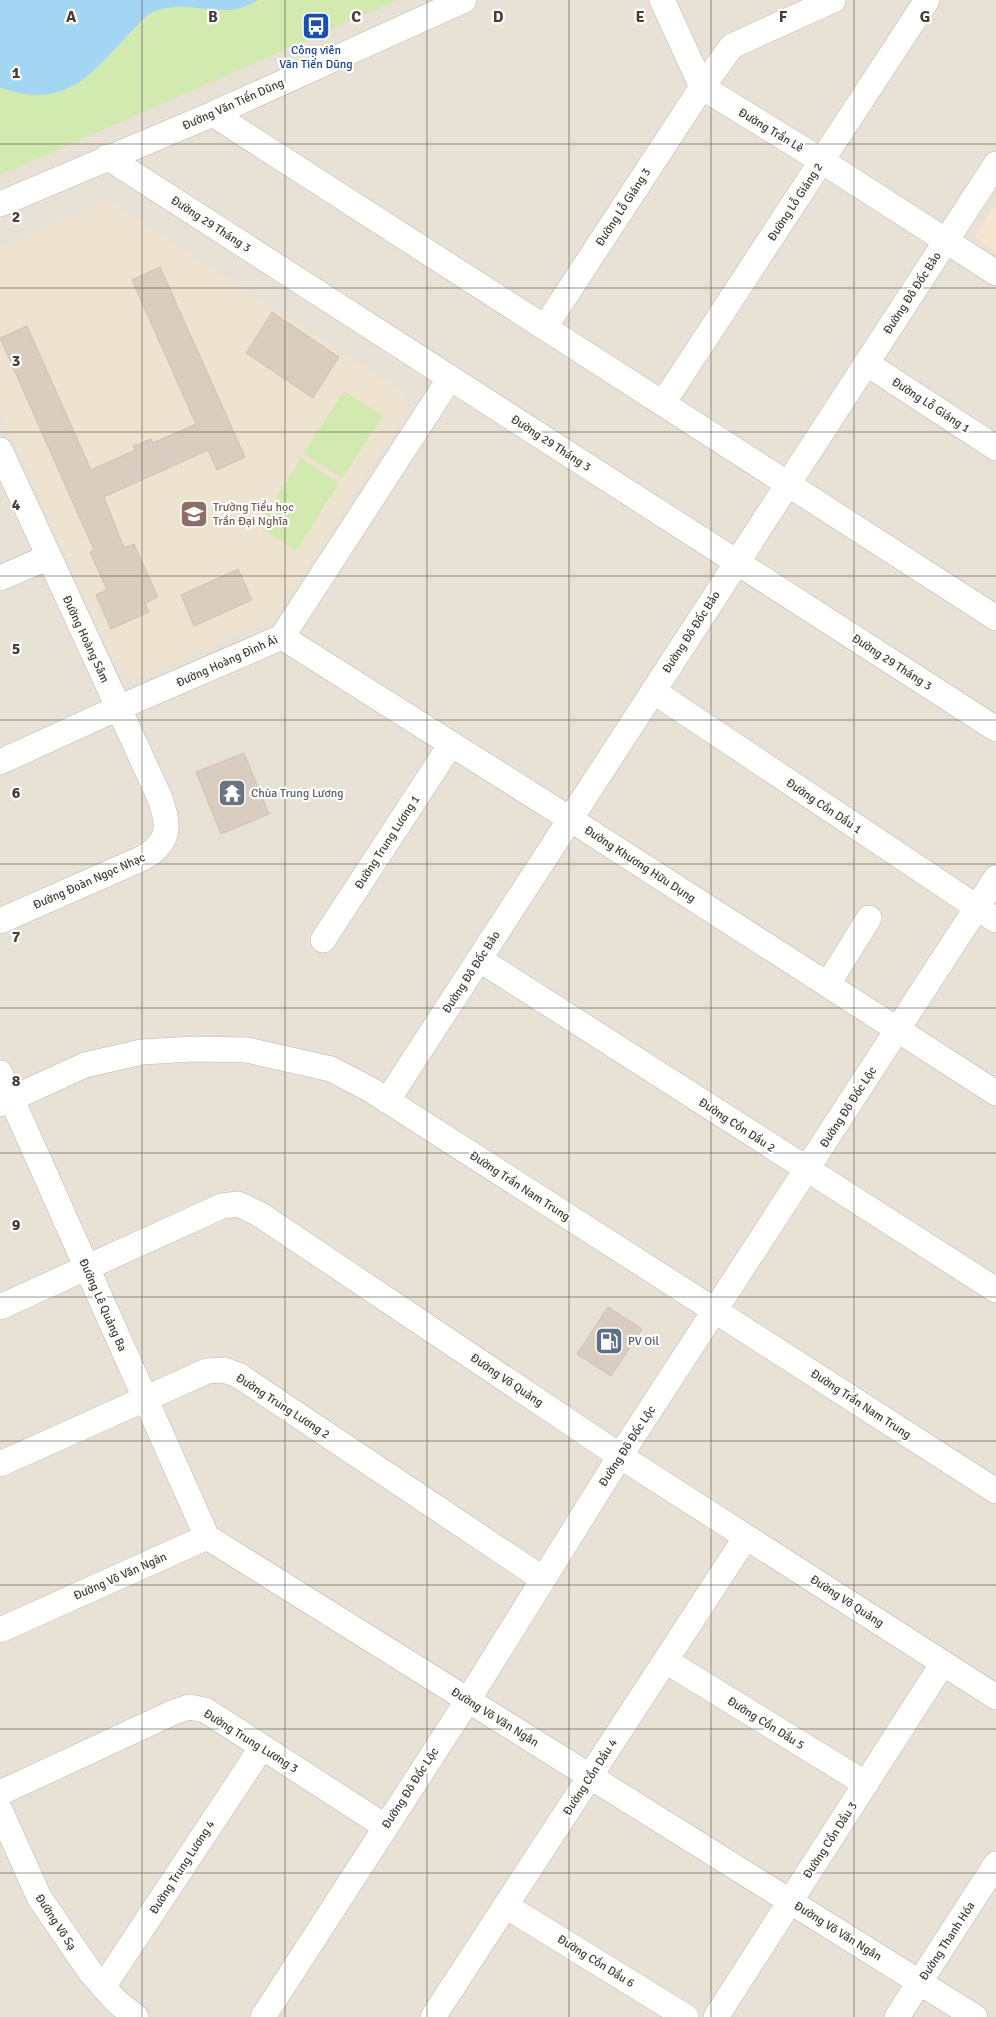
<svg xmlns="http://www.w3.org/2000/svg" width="996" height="2017" font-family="Signika,sans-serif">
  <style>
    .residential { fill: #e8e1d5 }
    .commercial { fill: #f6e4d1 }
    .education { fill: #ede3d0 }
    .green { fill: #d2e9af }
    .water { fill: #a2d6f2 }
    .building { fill: #d9cdbf; stroke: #d1c1af }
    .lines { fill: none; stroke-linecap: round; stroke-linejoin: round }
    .minor-casing { stroke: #bfb6a9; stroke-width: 26 }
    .minor { stroke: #fff; stroke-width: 25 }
    .grid { fill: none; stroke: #473f36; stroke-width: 1; stroke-opacity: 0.55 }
    .labels { text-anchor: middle; stroke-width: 4.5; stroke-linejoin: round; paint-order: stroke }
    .transit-label { font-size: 12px; fill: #164399; stroke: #fff }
    .street-label { font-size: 12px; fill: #473f36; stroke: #fff }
    .education-label { font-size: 12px; fill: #785e54; stroke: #fff; text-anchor: start }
    .worship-label { font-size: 12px; fill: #5b616d; stroke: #fff; text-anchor: start }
    .service-label { font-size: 12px; fill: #4e5e75; stroke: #fff; text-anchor: start }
    .grid-label { font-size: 16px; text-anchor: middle; font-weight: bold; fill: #473f36; stroke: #fff; stroke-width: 4.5; stroke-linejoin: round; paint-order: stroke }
  </style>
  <rect width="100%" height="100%" fill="#f4efe7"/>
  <path class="residential" d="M0,0H996V2017H0Z"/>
  <path class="commercial" d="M996,203V252L974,237Z"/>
  <path class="education" d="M108,201L400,390L405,396L409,408L275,616L144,676L131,677L120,670L110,653L0,408V248Z"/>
  <path class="green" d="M0,0H398L0,175Z
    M344,391L383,416L342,478L303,453Z
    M301,458L339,483L296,551L258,526Z"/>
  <path class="water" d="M0,0H259C252,3 245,7 237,9C213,14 186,1 158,10C147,13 137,26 129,34C103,60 81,93 41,95C27,96 13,91 0,88Z"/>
  <path class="building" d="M160,267L245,457L217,470L208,450L104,497L124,548L134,544L158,597L145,603L149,612L111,629L96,595L107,590L90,552L94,550L0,338L27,326L91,470L135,450L133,446L151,439L153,443L196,424L132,280Z
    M272,312L339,357L313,398L246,353Z
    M238,569L252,600L194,626L181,595Z
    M244,753L269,814L221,834L196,772Z
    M608,1307L642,1329L611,1376L577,1354Z"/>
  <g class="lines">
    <g class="minor-casing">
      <path id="minor" d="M662,0L702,87L822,161L996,273
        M213,114L996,618
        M107,157L996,729
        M0,204L213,114L464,0
        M545,327L702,87L732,46L833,0
        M866,363L996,448
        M663,403L927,0
        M0,450L159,796C170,825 171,842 143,858L0,921
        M0,578L49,557
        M282,637L570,819L996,1093
        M653,691L996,920
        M0,762L118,708L282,637L450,378
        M323,940L451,744
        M479,959L996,1290
        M828,984L869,918
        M0,1073L207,1537
        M387,1101L996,164
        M0,1104L85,1065L142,1052L193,1049L247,1050L331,1069L371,1090L996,1491
        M0,1307L222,1206L238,1204L259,1214L620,1456L996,1697
        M0,1464L207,1371L224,1370L238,1375L543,1579
        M207,1537L975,2017
        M0,1630L207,1537
        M666,1661L866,1784
        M0,1793L174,1712L189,1707L205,1710L386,1827
        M0,1810L39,1897L91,1973L116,2001L136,2017
        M506,1906L686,2017
        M103,1987L262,1747
        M263,2017L468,1700L620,1456L996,878
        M433,2017L746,1537
        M716,2017L943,1663
        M897,2017L996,1864"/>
    </g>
    <use href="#minor" class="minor"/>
  </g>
  <path class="grid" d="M142,0V2017M285,0V2017M427,0V2017M569,0V2017M711,0V2017M854,0V2017M0,144H996M0,288H996M0,432H996M0,576H996M0,720H996M0,864H996M0,1008H996M0,1153H996M0,1297H996M0,1441H996M0,1585H996M0,1729H996M0,1873H996"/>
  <defs>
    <g id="bus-square" transform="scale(1.4375)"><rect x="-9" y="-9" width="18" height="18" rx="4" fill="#1a4fb4" stroke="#fff"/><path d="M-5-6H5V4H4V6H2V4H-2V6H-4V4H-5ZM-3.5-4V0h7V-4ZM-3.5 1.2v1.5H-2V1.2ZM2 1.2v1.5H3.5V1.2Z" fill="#fff"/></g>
    <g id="school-square" transform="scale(1.4375)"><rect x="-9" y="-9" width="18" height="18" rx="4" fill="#8d6e63" stroke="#fff"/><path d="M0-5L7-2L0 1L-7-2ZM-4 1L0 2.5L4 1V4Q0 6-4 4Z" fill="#fff"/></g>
    <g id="temple-square" transform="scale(1.4375)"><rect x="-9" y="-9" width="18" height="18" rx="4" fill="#6b7280" stroke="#fff"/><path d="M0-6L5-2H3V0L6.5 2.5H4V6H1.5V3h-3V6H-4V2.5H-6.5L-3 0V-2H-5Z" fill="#fff"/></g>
    <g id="fuel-square" transform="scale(1.4375)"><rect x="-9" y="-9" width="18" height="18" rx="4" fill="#5c6f8a" stroke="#fff"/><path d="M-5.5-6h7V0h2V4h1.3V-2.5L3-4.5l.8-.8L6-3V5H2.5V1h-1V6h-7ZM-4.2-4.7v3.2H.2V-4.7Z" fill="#fff"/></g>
  </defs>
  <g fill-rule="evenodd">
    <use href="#bus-square" x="316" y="26"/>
    <use href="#school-square" x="194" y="514"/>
    <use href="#temple-square" x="232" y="793"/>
    <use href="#fuel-square" x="609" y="1341"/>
  </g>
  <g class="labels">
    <g class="transit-label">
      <text x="316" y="54">Công viên<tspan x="316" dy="14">Văn Tiến Dũng</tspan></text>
    </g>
    <g class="street-label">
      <text transform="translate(233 104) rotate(-24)" y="4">Đường Văn Tiến Dũng</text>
      <text transform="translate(771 130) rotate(31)" y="4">Đường Trần Lê</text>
      <text transform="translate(795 202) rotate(-57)" y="4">Đường Lỗ Giáng 2</text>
      <text transform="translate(623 207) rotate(-57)" y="4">Đường Lỗ Giáng 3</text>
      <text transform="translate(211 224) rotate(33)" y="4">Đường 29 Tháng 3</text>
      <text transform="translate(912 293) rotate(-57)" y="4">Đường Đô Đốc Bảo</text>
      <text transform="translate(931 405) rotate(33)" y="4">Đường Lỗ Giáng 1</text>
      <text transform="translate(551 443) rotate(33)" y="4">Đường 29 Tháng 3</text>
      <text transform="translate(691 632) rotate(-57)" y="4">Đường Đô Đốc Bảo</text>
      <text transform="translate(86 639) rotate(65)" y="4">Đường Hoàng Sâm</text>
      <text transform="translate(227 661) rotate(-24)" y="4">Đường Hoàng Đình Ái</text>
      <text transform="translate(892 662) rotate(33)" y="4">Đường 29 Tháng 3</text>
      <text transform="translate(824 806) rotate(34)" y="4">Đường Cồn Dầu 1</text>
      <text transform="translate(387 842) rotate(-57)" y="4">Đường Trung Lương 1</text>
      <text transform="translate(640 864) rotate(33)" y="4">Đường Khương Hữu Dụng</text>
      <text transform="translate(89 881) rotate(-24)" y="4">Đường Đoàn Ngọc Nhạc</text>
      <text transform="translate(471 972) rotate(-57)" y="4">Đường Đô Đốc Bảo</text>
      <text transform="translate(848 1107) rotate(-57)" y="4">Đường Đô Đốc Lộc</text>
      <text transform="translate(737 1125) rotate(33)" y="4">Đường Cồn Dầu 2</text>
      <text transform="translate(520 1186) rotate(33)" y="4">Đường Trần Nam Trung</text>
      <text transform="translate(103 1305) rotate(66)" y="4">Đường Lê Quảng Ba</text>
      <text transform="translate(507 1380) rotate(34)" y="4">Đường Võ Quảng</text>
      <text transform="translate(861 1404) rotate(33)" y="4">Đường Trần Nam Trung</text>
      <text transform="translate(283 1406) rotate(33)" y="4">Đường Trung Lương 2</text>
      <text transform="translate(627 1446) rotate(-57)" y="4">Đường Đô Đốc Lộc</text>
      <text transform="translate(120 1576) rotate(-24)" y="4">Đường Võ Văn Ngân</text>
      <text transform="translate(847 1601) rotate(33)" y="4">Đường Võ Quảng</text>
      <text transform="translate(495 1717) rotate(32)" y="4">Đường Võ Văn Ngân</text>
      <text transform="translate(766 1723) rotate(32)" y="4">Đường Cồn Dầu 5</text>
      <text transform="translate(251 1741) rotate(32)" y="4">Đường Trung Lương 3</text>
      <text transform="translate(590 1777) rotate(-57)" y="4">Đường Cồn Dầu 4</text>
      <text transform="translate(410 1788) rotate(-57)" y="4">Đường Đô Đốc Lộc</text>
      <text transform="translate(830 1840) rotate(-57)" y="4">Đường Cồn Dầu 3</text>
      <text transform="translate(182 1867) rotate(-57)" y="4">Đường Trung Lương 4</text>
      <text transform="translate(56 1922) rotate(57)" y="4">Đường Võ Sạ</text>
      <text transform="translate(838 1931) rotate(32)" y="4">Đường Võ Văn Ngân</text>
      <text transform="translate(947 1941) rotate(-57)" y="4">Đường Thanh Hóa</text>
      <text transform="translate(596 1961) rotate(32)" y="4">Đường Cồn Dầu 6</text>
    </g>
    <g class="education-label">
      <text x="213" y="511">Trường Tiểu học<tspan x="213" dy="14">Trần Đại Nghĩa</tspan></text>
    </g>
    <g class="worship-label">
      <text x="251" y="797">Chùa Trung Lương</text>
    </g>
    <g class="service-label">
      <text x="628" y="1345">PV Oil</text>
    </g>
  </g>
  <g class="grid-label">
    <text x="71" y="22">A</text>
    <text x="213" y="22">B</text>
    <text x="356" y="22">C</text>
    <text x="498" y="22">D</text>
    <text x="640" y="22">E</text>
    <text x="783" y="22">F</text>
    <text x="925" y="22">G</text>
    <text x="16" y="78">1</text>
    <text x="16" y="222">2</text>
    <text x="16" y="366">3</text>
    <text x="16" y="510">4</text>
    <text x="16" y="654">5</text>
    <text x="16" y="798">6</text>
    <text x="16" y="942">7</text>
    <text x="16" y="1086">8</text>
    <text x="16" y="1230">9</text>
  </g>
</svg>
